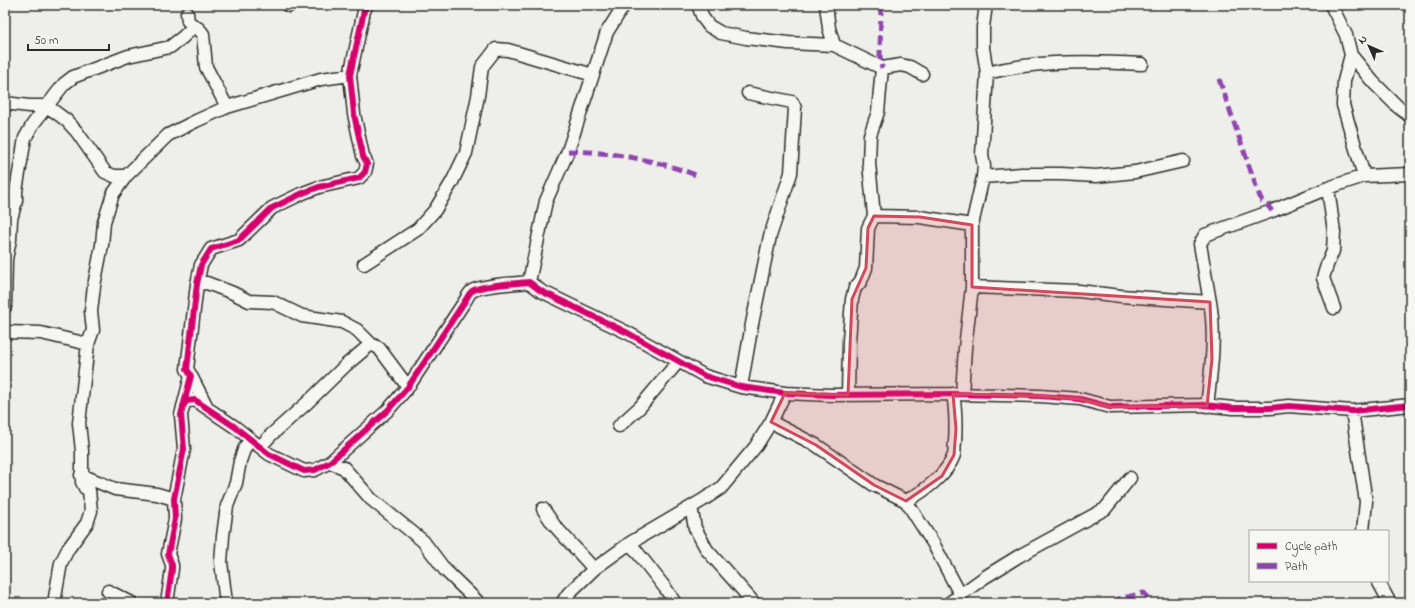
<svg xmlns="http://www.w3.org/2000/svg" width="1415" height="608" font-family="'Indie Flower',sans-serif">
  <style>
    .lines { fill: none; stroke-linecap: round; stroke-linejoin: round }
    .minor-casing { stroke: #2b2b2b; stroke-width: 15 }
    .minor { stroke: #f6f6f2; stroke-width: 12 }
    .quiet { stroke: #8e44ad; stroke-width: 5; stroke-dasharray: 10 5; stroke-linecap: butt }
    .cycleway-casing { stroke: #f6f6f2; stroke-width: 8 }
    .cycleway { stroke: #d6006c; stroke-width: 6 }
    .marked { fill: #d1495b; fill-opacity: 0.2; stroke: #d1495b; stroke-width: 3; stroke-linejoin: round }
  </style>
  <rect width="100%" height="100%" fill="#eeeeea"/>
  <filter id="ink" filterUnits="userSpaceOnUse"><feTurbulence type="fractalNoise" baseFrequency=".025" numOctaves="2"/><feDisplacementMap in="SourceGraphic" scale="8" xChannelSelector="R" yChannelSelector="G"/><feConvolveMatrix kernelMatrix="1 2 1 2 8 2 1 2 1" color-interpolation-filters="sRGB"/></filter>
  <g filter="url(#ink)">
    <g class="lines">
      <g class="minor-casing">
        <path id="minor" d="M287,5L289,6
          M698,5L703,18L709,26L721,33L746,38L788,43L834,45L882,68L901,65L910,67L922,74
          M826,5L829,28L834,45
          M986,5L983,27V48L987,73C1038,60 1090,61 1142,64
          M1331,5L1346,35L1351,55L1373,82L1398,107L1410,116
          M194,26L199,29L203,34L206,67L227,107
          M1351,55L1344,81L1343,105L1364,176
          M5,103L29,106H47L66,120L77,132L105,172L114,176H126
          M983,177L1022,174H1061L1096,176L1135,172L1183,161
          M1328,188L1334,232L1333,251L1327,265L1323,278L1334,308
          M874,216L920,217L972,225
          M364,264L418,229L435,210L452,182L466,153L478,96L482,67L496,49L508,50L593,75
          M529,282L546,201L568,151L607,32L624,5
          M197,284L207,283L233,293L249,301L273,302L302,316L342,322L357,330L371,344L379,348L408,387
          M972,287L1079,291L1121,296L1210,302C1216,336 1211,372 1207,406
          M1210,302L1200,244L1205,235L1272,211L1328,188L1364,176L1410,174
          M5,307L6,259L10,240L11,219L16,201V191L25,138L33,124L64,84L73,77L128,56L170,47L183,37L194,26L188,21L187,13
          M5,332L41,333L88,344
          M191,376L207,407
          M741,387L752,324L770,236L791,173L795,108L792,102L748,93
          M962,394L965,348L972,287V225L983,177L984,166L982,155L987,73
          M848,395L849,341L852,299L855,288L861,281L866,268L868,228L874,216L869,163L870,135L878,112L882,68
          M183,406L187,401L195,400L235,427L269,454L304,471L315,470L330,462L388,410L408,387L465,301C467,298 469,293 472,291C481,285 517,283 529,282L541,291L628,333L705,376L741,387L785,393L831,395L953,394L1040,396L1080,399L1110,407L1204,405L1233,408H1270L1289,406L1352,411L1410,405
          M1352,411L1366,502L1363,531
          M771,422L816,445L874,485L906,501L933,543L960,594
          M619,426L640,407L678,362
          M260,447L271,435L308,402L346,365L371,344
          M330,462L344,468L371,499L423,541L445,570L479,603
          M81,475L115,489L157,494L174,499
          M906,501C923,492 947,475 954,455C955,452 954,447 955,443C956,426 956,411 953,394
          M691,507L695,528L707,550L754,603
          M543,509L554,525L594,569
          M630,543L666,589L675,603
          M1378,581L1390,603
          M108,591L132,603
          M54,603L61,563L68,549L87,523L91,511L89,490L85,488L82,482V451L79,423L88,344L93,330L91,311L94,286L102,245L104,222L113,194L126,176L168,135L196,121L227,107L321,79L350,75
          M167,603L172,569V565L168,554L175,519L174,499L184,449L181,415L191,376L187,369L197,284L201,265L211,249L239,240L272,208L303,193L319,187L359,178L365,172L367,164L363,156L354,114L350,75L364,11L367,5
          M226,603L221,562L223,536L227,506L236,483L240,461L245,447L251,440
          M562,603L568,594L594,569L630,543L703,500L721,488L756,446L771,422L785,393
          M949,603L985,577L1019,556L1105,509L1130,478"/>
      </g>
      <use href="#minor" class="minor"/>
      <path class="quiet" d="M881,5L880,56L882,68
        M1219,79L1258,192L1262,201L1268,206L1272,211
        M568,151C611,152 656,160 696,175
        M1112,603L1119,599L1144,593L1153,603"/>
      <g class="cycleway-casing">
        <path id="cycleway" d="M183,406L187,401L195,400L235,427L269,454L304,471L315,470L330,462L388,410L408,387L465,301C467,298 469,293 472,291C481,285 517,283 529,282L541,291L628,333L705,376L741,387L785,393L831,395L953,394L1040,396L1080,399L1110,407L1204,405L1233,408H1270L1289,406L1352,411L1410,405
          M167,603L172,569V565L168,554L175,519L174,499L184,449L181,415L191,376L187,369L197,284L201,265L211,249L239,240L272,208L303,193L319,187L359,178L365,172L367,164L363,156L354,114L350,75L364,11L367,5"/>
      </g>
      <use href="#cycleway" class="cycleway"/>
    </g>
  </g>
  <path class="marked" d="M874,216L920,217L972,225V287L1210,302L1212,359L1207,406L1110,407L1080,399L1040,396L953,394L956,429L954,455L942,476L906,501L874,485L816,445L771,422L785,393L848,395L852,299L866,268L868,228Z"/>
  <rect width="1415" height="608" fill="none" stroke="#f6f6f2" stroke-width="20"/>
  <rect x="10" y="10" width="1395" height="588" fill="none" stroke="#2b2b2b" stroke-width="1.5" filter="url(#ink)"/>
  <rect x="1249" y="530" width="140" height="52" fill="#f6f6f2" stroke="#a5a5a2"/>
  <rect x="1257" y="543" width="20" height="6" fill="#d6006c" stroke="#a5a5a2"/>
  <text x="1285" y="550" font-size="12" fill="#2b2b2b">Cycle path</text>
  <rect x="1257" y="563" width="20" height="6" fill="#8e44ad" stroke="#a5a5a2"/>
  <text x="1285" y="570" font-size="12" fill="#2b2b2b">Path</text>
  <g transform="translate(1369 46) rotate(315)" stroke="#f6f6f2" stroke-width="3" paint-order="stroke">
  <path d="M0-3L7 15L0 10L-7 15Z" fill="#2b2b2b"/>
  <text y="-6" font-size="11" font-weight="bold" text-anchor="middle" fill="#2b2b2b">N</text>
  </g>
  <path d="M28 44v6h81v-6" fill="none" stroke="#2b2b2b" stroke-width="2"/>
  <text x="34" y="44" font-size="12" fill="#2b2b2b" stroke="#f6f6f2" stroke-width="3" paint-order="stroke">50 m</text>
</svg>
